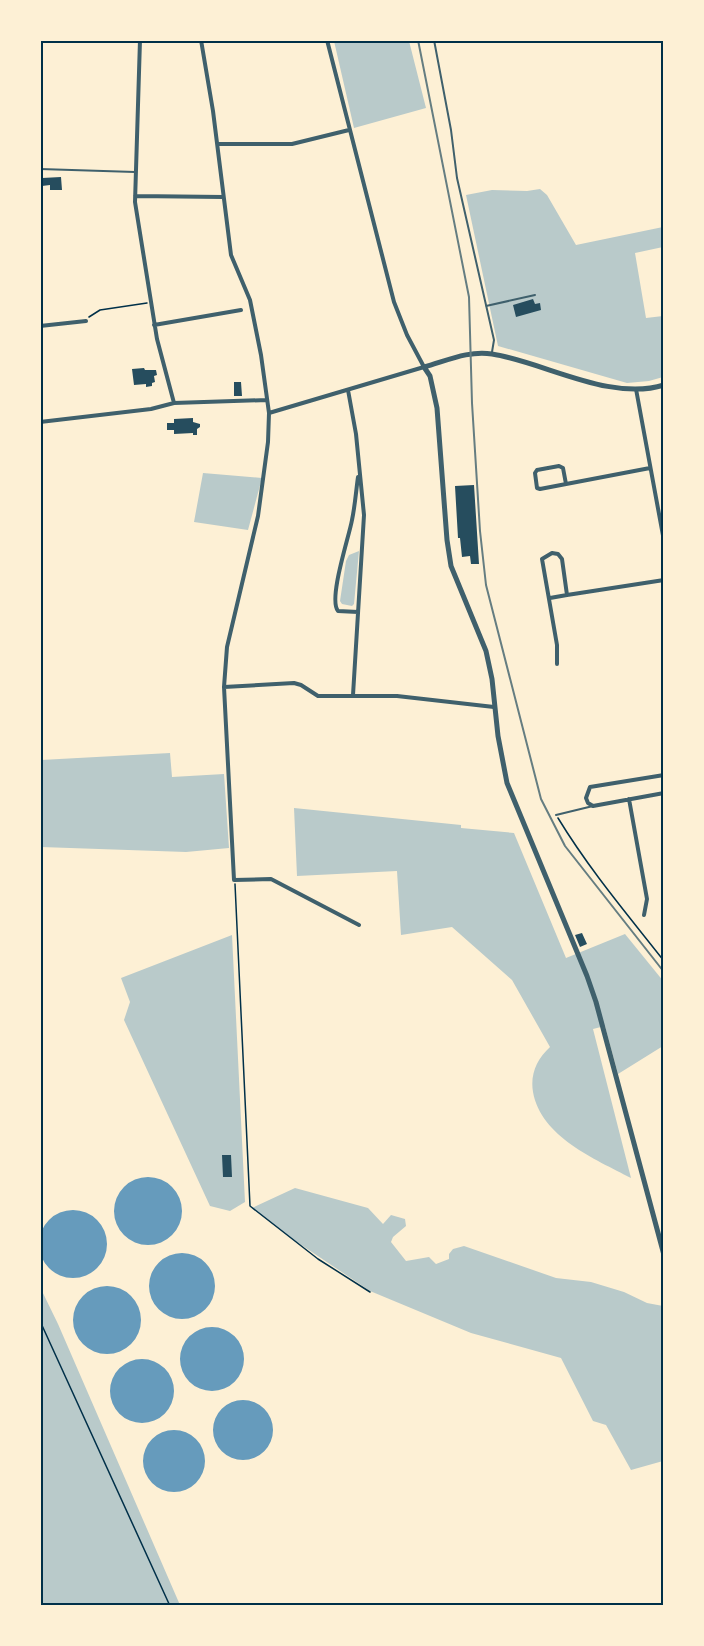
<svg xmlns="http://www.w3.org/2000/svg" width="704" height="1646" font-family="Manrope,sans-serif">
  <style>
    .green { fill: #b9caca }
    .water { fill: #669bbc }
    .building { fill: #264d5e }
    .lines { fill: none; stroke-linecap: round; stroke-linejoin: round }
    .path { stroke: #003049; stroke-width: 1.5 }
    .service { stroke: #3f606c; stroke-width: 2 }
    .minor { stroke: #3f606c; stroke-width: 4 }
    .tertiary { stroke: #3f606c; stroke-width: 5 }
    .rail { stroke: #657d81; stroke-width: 2 }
    .neatline { fill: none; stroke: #003049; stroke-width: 2 }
  </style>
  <rect width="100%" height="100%" fill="#fdf0d5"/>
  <path class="green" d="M334,41H409L426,108L354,128Z
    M540,189L547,195L576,245L663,227V247L635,253L646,318L663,316V377L649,381L627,383L498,346L466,195L492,190L527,191Z
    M203,473L262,478L248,530L194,522Z
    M359,551L354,604L352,606L342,604L340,601L346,561L349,555Z
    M170,753L172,777L224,774L229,848L186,852L41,847V760Z
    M294,808L461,825V828L514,833L566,958L625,934L664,982L663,1046L618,1074L605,1026L593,1029L631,1178C595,1159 541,1137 533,1092C530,1074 537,1059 550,1047L512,980L452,927L401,935L397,871L297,876Z
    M232,935L245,1202L230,1211L210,1206L124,1020L130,1002L121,978Z
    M295,1188L368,1208L383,1224L391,1215L405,1219L406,1226L393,1237L391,1242L406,1261L429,1257L436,1264L449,1259V1254L453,1249L464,1246L556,1278L591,1282L624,1292L647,1303L663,1306V1461L631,1470L606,1425L593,1421L561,1358L471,1333L370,1291L294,1240L252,1208Z
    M40,1287L58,1324L180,1605H41Z"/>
  <path class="water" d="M114 1211a34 34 0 1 1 68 0a34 34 0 1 1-68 0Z
    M39 1244a34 34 0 1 1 68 0a34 34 0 1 1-68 0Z
    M149 1286a33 33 0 1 1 66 0a33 33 0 1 1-66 0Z
    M73 1320a34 34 0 1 1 68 0a34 34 0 1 1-68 0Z
    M180 1359a32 32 0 1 1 64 0a32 32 0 1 1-64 0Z
    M110 1391a32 32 0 1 1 64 0a32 32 0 1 1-64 0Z
    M213 1430a30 30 0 1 1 60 0a30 30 0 1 1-60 0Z
    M143 1461a31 31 0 1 1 62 0a31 31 0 1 1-62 0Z"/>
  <path class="building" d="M61,177L62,190H50V185L42,186V178Z
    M533,299L535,304L540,303L541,310L516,317L513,305Z
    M144,368L145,370H156L157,375L154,376L155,382L152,383V386L146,387V384L134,385L132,369Z
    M234,382H241L242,396H234Z
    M193,418V422L200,424V427L197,429V435H193V433L174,434V430H167V423H174V419Z
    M474,485L479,564H471L470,556L462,557L460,538H458L455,486Z
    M582,933L587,944L580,947L575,935Z
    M222,1155H231L232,1177H223Z"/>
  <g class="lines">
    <path class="path" d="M89,317L100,310L147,303
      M558,818C589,869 627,914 664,961
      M235,884L250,1206L318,1259L370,1292
      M40,1321L170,1606"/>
    <path class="service" d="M434,40L451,130L457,178L494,340L492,352
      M40,111V120
      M40,169L135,172
      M486,306L535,295
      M556,815L593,806"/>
    <path class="minor" d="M140,40L135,202L157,339L174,403
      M201,40L213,111L231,255L250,300L261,355L269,413L268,442L258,516L227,647L224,687L234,880L271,879L359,925
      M217,144H292L349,130
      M135,196L223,197
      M154,325L241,310
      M40,326L86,321
      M636,389L664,541
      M348,390L356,434L364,515L353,695
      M269,413L424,367L407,335L394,302L327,40
      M40,422L151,409L174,403L267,400
      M358,477C356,491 355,506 352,520C349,537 328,599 338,611L358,612
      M566,484L563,468L559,466L537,470L535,473L537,488L540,489L650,468
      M567,595L664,580
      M550,598L567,595L562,559L558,554L552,553L542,559L557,645V664
      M224,687L294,683L301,685L318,696H397L494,707
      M664,775L590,787L586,798L588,803L593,806L664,793
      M629,799L647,899L644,915"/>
    <path class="tertiary" d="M664,385C610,402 544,362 492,354C469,350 446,361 424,367L430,376L437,408L447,540L451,566L486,651L492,679L498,736L507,783L587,976L596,1002L664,1255"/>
    <path class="rail" d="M418,40L469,297L472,403L480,531L486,585L541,799L565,846L664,972"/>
  </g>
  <rect width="704" height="1646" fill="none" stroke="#fdf0d5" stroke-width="84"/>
  <rect x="42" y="42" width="620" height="1562" class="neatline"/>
</svg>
